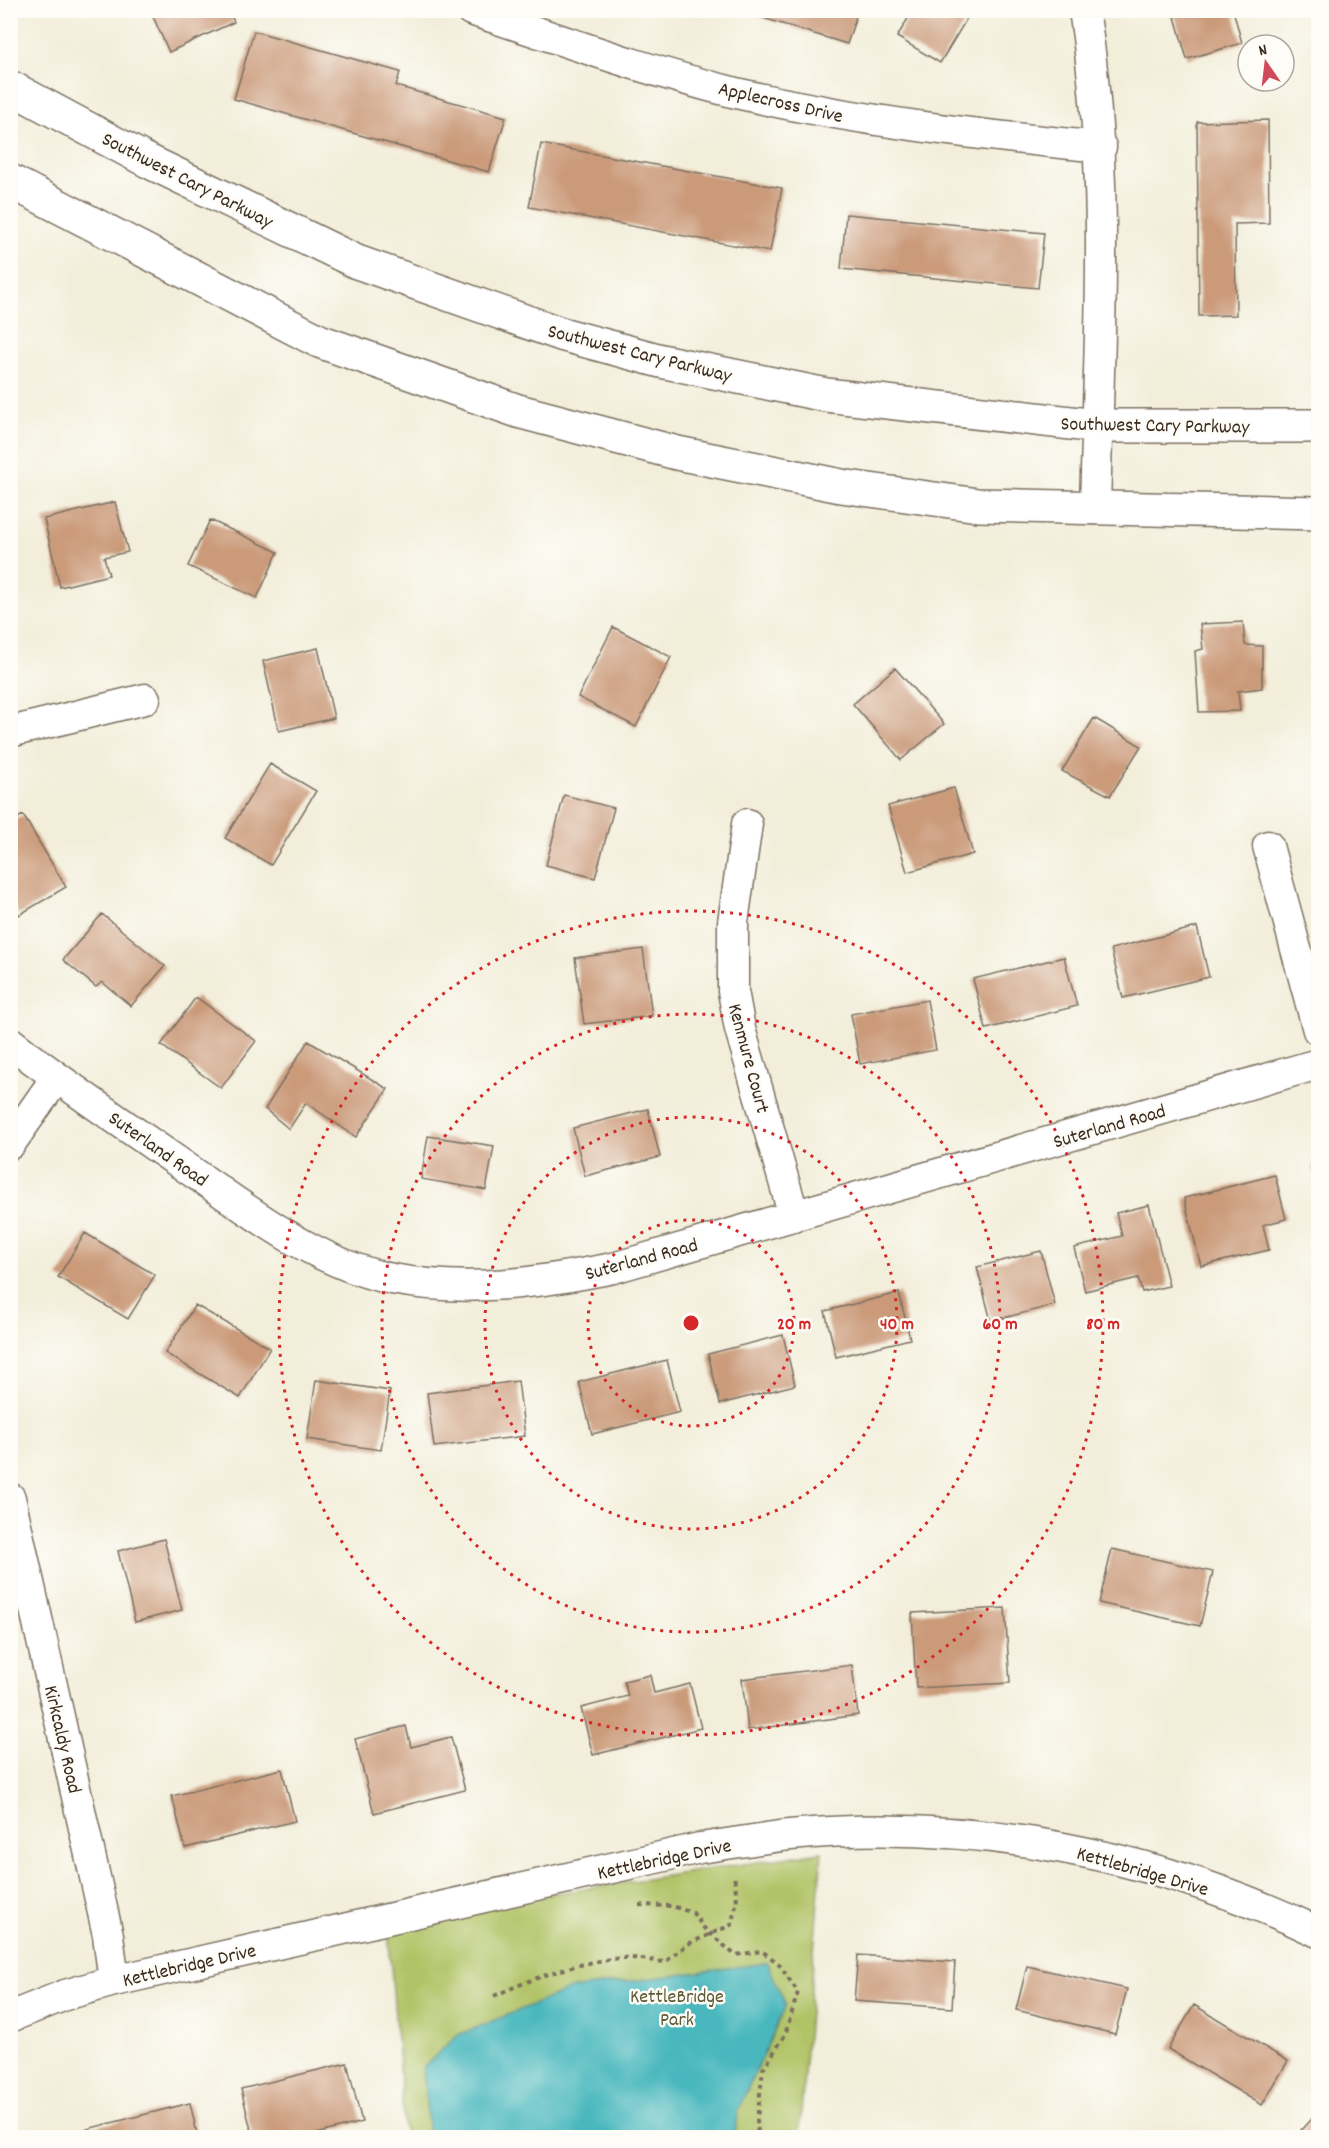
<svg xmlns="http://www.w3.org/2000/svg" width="1329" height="2148" font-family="Dekko,sans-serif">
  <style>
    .green { fill: #b1c366; stroke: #767642; stroke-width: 1.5 }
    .water { fill: #49b8be; stroke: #42716e; stroke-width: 1.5 }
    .building { fill: #ca9a79 }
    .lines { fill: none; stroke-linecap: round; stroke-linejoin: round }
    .minor-casing { stroke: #7b6f60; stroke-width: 33 }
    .primary-casing { stroke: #7b6f60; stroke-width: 36 }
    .path { stroke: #7b6f60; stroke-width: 4; stroke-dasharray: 4.5 4.5; stroke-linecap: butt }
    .minor { stroke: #fff; stroke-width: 30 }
    .primary { stroke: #fff; stroke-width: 33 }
    .ring { fill: none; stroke: #d62828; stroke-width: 3; stroke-dasharray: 3 6 }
    .labels { text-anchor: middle; stroke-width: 5; stroke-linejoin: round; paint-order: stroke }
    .street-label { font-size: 20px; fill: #3b2a1e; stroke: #fdfcf7 }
    .park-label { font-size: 20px; fill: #5e5834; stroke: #fdfcf7 }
    .centre { fill: #d62828; stroke: #fdfcf7; stroke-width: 3 }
    .ring-label { font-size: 18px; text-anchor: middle; font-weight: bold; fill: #d62828; stroke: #fdfcf7; stroke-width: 5; stroke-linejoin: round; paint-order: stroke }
  </style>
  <rect width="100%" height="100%" fill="#fdfcf7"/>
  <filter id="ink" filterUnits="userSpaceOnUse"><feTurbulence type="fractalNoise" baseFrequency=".0167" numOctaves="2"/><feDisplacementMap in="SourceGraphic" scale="12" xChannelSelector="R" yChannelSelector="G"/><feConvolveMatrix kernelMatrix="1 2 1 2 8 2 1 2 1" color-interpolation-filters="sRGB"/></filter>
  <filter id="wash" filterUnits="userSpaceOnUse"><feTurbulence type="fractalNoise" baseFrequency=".008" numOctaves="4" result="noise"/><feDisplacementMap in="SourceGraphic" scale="24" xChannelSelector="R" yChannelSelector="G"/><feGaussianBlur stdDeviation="1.35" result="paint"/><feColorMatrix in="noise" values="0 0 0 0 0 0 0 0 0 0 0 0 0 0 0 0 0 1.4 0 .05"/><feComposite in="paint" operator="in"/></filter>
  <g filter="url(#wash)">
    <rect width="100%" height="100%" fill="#f3eeda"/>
    <path class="green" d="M822,1852L799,2137H405L387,1919Z"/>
    <path class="water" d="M767,1963L786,2005L737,2112L735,2137H429L423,2068L456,2036L571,1989Z"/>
    <g id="blocks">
      <path class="building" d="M150,10H229L234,22L169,52Z
        M737,10H858L847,44Z
        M913,10H972L940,63L897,37Z
        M1173,10H1233L1242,43L1187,59Z
        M254,31L400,72L396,86L506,117L489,172L234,99Z
        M1268,120L1269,223L1235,224L1236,315L1199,316L1197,122Z
        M541,144L782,188L770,252L529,207Z
        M846,214L1044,233L1038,288L841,269Z
        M115,502L128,552L104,557L109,575L60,587L44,519Z
        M210,520L278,552L257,598L188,566Z
        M1243,622L1245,645L1262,646V688L1238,691L1240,711L1199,712L1195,651L1203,649L1200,624Z
        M613,627L671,657L636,727L578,697Z
        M318,648L334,718L279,731L263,661Z
        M895,668L944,724L901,760L853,704Z
        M1094,718L1141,746L1110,796L1062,771Z
        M270,764L316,791L271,865L225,838Z
        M954,788L973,854L907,872L888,806Z
        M564,795L614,808L595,878L546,865Z
        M23,815L66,887L19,915L10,901V822Z
        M102,914L165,966L131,1006L102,982L96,987L63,960Z
        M1197,927L1209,977L1123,998L1111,949Z
        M643,949L652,1016L584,1024L575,958Z
        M1064,957L1077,1006L986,1029L973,979Z
        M196,997L256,1041L221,1088L161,1045Z
        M927,1000L936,1050L860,1064L851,1014Z
        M308,1041L388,1089L356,1137L306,1103L289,1129L265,1109Z
        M648,1109L660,1157L585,1176L573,1128Z
        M428,1136L494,1146L486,1190L421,1179Z
        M1318,1165V1190L1312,1166Z
        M1275,1175L1286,1219L1263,1225L1269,1250L1201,1266L1184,1198Z
        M1149,1205L1169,1286L1142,1292L1138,1278L1085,1291L1074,1248L1122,1236L1116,1213Z
        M85,1233L155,1275L128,1319L58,1277Z
        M1041,1251L1055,1305L991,1321L977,1267Z
        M899,1293L910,1339L836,1357L825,1311Z
        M195,1305L270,1348L240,1398L165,1353Z
        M783,1335L795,1385L720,1404L708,1354Z
        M667,1360L680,1412L592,1434L579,1382Z
        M316,1380L390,1391L381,1450L307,1439Z
        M518,1381L525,1436L434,1447L427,1393Z
        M164,1539L182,1610L135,1622L118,1551Z
        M1112,1549L1213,1572L1200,1626L1099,1603Z
        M1005,1608L1010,1683L916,1688L912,1613Z
        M852,1665L858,1715L748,1730L742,1679Z
        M650,1675L654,1693L690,1684L701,1728L593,1755L581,1708L628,1696L624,1681Z
        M406,1726L411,1747L451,1737L465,1790L374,1813L355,1739Z
        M282,1769L295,1821L185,1848L172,1796Z
        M858,1955L955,1962L952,2008L854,2001Z
        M1027,1966L1127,1989L1115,2034L1016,2010Z
        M1194,2005L1288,2061L1262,2105L1168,2049Z
        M347,2063L362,2122L301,2138H253L241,2089Z
        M190,2103L198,2138H89L87,2129Z
        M1318,2111V2138H1309L1301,2130Z"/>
    </g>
  </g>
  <g filter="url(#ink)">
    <use href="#blocks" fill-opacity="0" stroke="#7b6f60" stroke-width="1.5"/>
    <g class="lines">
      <g class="minor-casing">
        <path id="minor" d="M471,10C559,39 647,71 736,93C857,121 978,135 1101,147
          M1084,10C1111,177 1099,341 1095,509
          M10,732L145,699
          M747,824L733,922V991L740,1029L794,1216
          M1268,846L1318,1030
          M10,1042C65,1085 123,1124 181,1164C244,1207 315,1264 392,1279C467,1293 539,1283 613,1268L1318,1064
          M10,1144L56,1078
          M10,1498L108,1935L114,1981
          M10,2017L65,1995L114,1981L700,1848C730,1844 760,1838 790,1835C971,1817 1155,1854 1318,1932"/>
      </g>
      <g class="primary-casing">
        <path id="primary" d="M10,87L148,161L357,262L561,334L661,361L826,395L1097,426H1318
          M10,181L319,341L518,411L677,453L841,486L978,505L1318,513"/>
      </g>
      <path class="path" d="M639,1905L672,1906L693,1913L704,1928L735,1955L762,1951L778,1963L798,1992L785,2035L763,2069L757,2119L758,2138
        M494,1996C533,1978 579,1961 623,1958C636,1957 651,1961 665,1962L688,1944L731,1925L737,1901L734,1874"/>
      <use href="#minor" class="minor"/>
      <use href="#primary" class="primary"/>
    </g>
  </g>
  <g class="ring">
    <circle cx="691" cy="1323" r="103"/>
    <circle cx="691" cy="1323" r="206"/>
    <circle cx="691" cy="1323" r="309"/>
    <circle cx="691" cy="1323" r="412"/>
  </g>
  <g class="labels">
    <g class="street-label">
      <text transform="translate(781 101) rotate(13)" y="7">Applecross Drive</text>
      <text transform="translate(188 179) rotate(27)" y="7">Southwest Cary Parkway</text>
      <text transform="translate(640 352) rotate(14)" y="7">Southwest Cary Parkway</text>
      <text transform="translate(1155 424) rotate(1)" y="7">Southwest Cary Parkway</text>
      <text transform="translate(750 1058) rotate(75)" y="7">Kenmure Court</text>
      <text transform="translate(1109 1125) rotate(-16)" y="7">Suterland Road</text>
      <text transform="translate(159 1148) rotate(35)" y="7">Suterland Road</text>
      <text transform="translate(641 1258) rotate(-15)" y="7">Suterland Road</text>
      <text transform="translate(64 1739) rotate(77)" y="7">Kirkcaldy Road</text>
      <text transform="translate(664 1858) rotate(-12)" y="7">Kettlebridge Drive</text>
      <text transform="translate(1143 1870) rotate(16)" y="7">Kettlebridge Drive</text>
      <text transform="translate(189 1964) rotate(-13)" y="7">Kettlebridge Drive</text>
    </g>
    <g class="park-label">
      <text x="677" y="2002">KettleBridge<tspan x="677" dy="23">Park</tspan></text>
    </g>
  </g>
  <circle cx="691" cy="1323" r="9" class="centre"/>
  <g class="ring-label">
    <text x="794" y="1329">20 m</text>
    <text x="897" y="1329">40 m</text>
    <text x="1000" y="1329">60 m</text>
    <text x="1103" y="1329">80 m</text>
  </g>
  <rect width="1329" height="2148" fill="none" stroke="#fdfcf7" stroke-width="36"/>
  <g transform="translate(1266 63) rotate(346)"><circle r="28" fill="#fdfcf7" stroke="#afa8a0" stroke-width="1.5"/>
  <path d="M0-4.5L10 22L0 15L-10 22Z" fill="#d1495b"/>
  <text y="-9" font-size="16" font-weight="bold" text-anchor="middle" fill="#3b2a1e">N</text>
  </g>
</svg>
